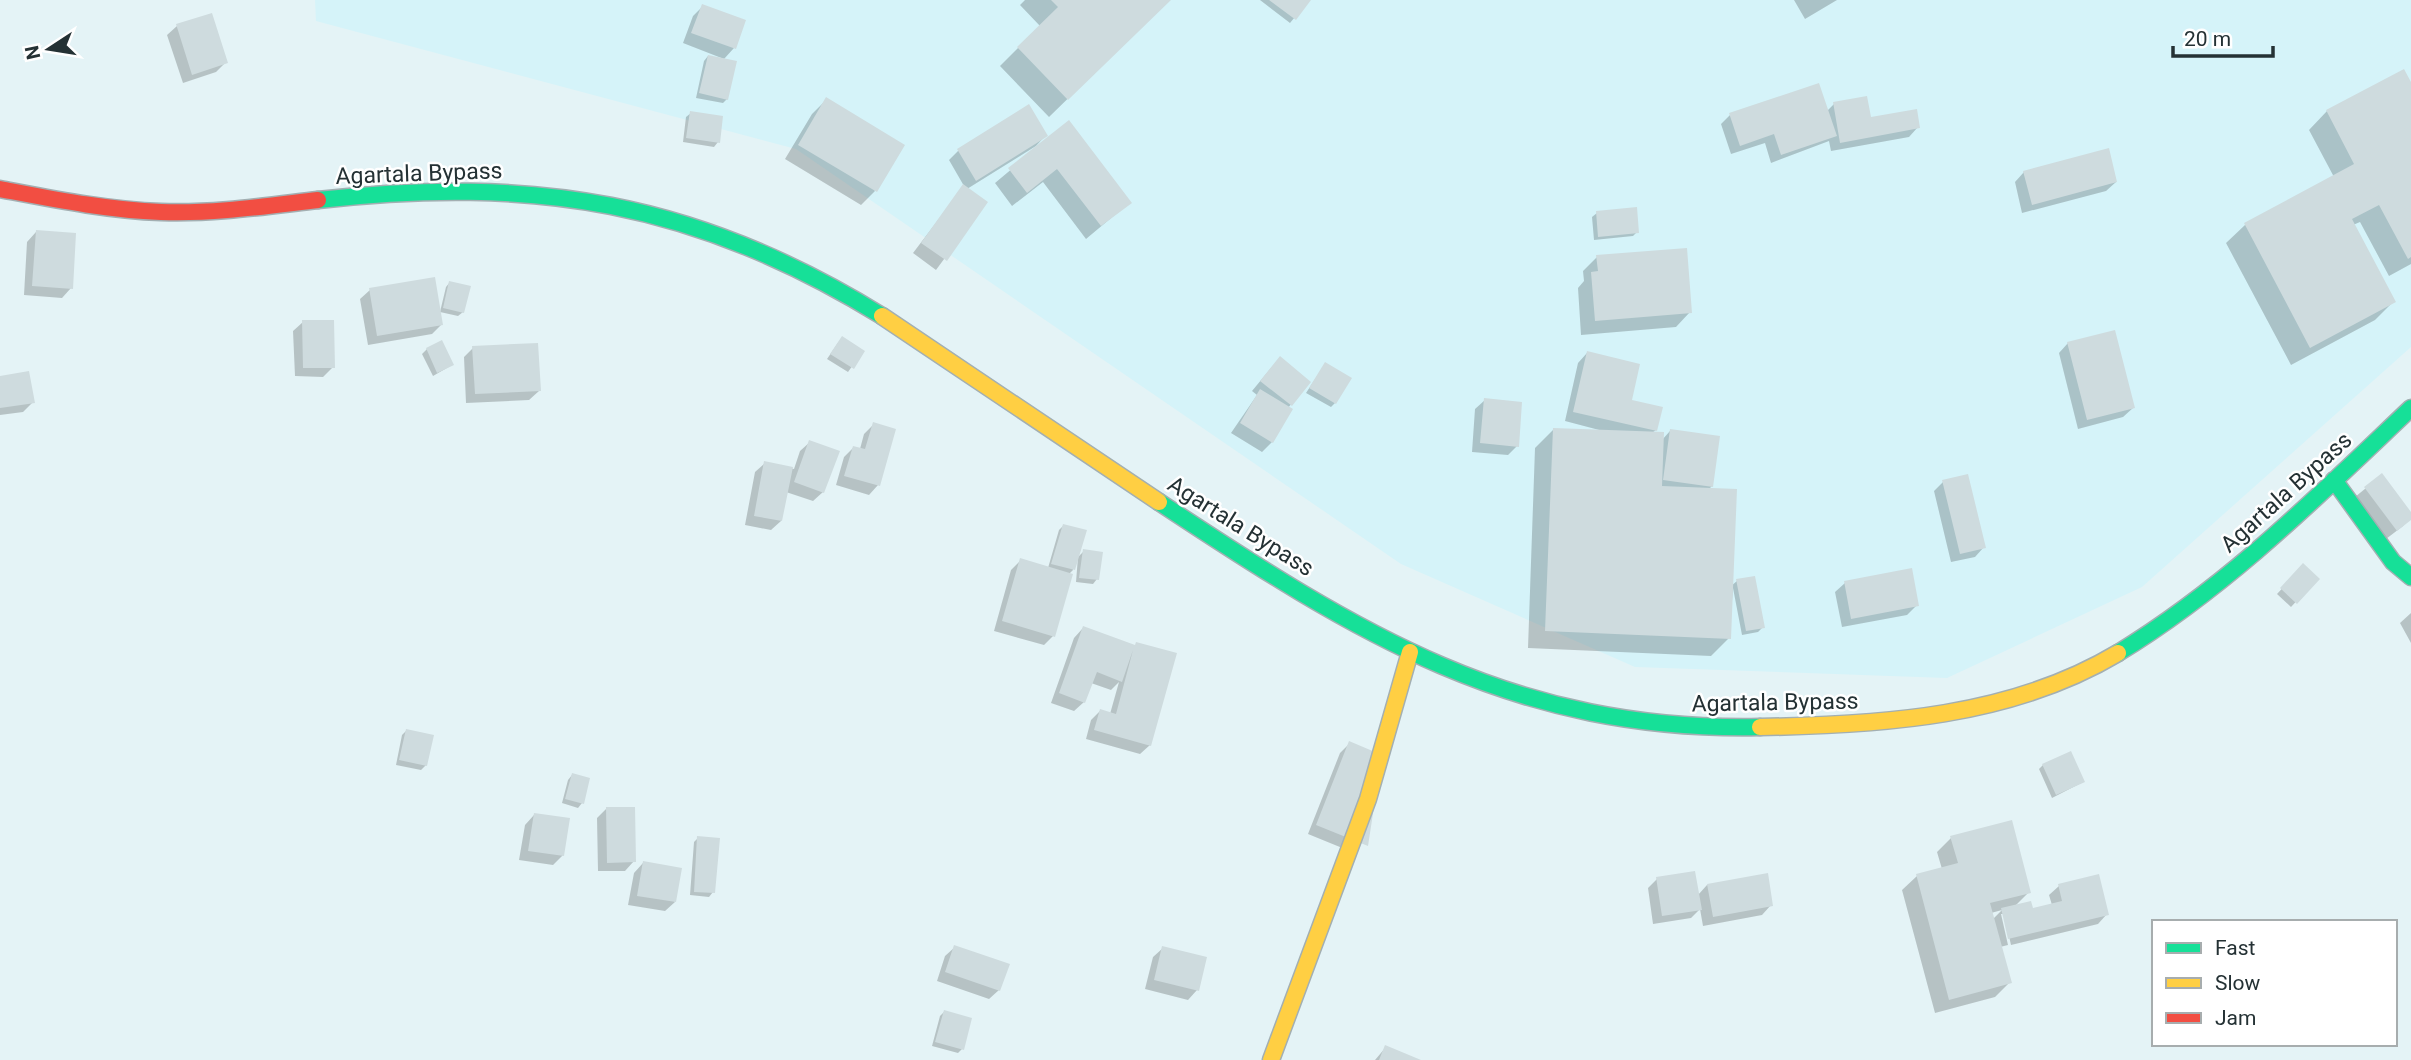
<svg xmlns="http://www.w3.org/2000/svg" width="2411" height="1060" font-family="Roboto,sans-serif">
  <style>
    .built { fill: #d5f3f9 }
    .shadow { fill: #0003; fill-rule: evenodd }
    .building { fill: #cedbde }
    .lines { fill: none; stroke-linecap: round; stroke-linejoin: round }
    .fast-casing { stroke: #a3afb2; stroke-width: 19 }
    .slow-casing { stroke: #a3afb2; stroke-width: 19 }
    .jam-casing { stroke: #a3afb2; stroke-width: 19 }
    .fast { stroke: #16e098; stroke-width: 16 }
    .slow { stroke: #ffcf43; stroke-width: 16 }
    .jam { stroke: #f24e42; stroke-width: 16 }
    .labels { text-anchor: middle; stroke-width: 5; stroke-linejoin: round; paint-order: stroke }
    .street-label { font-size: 23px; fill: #243134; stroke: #fff }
  </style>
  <rect width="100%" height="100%" fill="#e4f3f6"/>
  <path class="built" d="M315,0H2411V347L2142,587L1947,678L1635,667L1401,564L796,149L316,21Z"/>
  <path class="shadow" d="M1025,0H1169L1049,117L1000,66L1040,26L1020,5Z
    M1260,0H1309L1290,23Z
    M1794,0H1837L1805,19Z
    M703,6L734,48L724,59L683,43L693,16Z
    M177,26L226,62L216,72L183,83L167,35Z
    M708,56L727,99L723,103L696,98L704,61Z
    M2411,86V264L2389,276L2360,222L2353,225L2394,301L2375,320L2291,365L2226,243L2245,225L2334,177L2309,130L2327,111Z
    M826,100L875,191L861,205L785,159L812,114Z
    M1834,104L1869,120L1918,127L1909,137L1831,151L1829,141L1771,163L1765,143L1731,154L1721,124L1730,115L1827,111Z
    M1028,107L1046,135L1036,146L967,189L986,202L936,270L913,253L964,186L949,160L958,151Z
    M691,113L718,142L714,147L683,142L686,117Z
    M1037,148L1129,203L1086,239L1043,182L1012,206L995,183Z
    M2024,172L2116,182L2106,191L2022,213L2015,182Z
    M1597,213L1637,232L1633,236L1594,240L1592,217Z
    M36,232L71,288L62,298L24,295L27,242Z
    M1597,257L1690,312L1676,327L1581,335L1578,288L1584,281L1583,271Z
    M450,282L463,312L458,316L440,312L446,287Z
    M370,290L441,325L432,334L368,345L360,299Z
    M303,322L333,367L323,377L295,376L293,331Z
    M838,343L863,351L848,372L827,359Z
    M2068,343L2133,408L2123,417L2078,429L2059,353Z
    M473,348L539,391L529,400L466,403L464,357Z
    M427,349L452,365L433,376L422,354Z
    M1587,353L1656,430L1652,433L1662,440L1670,431L1712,486L1708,490L1731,586L1737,581L1763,627L1758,632L1742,635L1733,588L1729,638L1711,656L1528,648L1535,448L1554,429L1603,431L1565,421L1578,363Z
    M1325,364L1335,403L1331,407L1306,393Z
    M1271,368L1309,382L1288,408L1291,410L1272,442L1262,452L1231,433L1257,395L1252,391Z
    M0,377L33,402L23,412L0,415Z
    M1485,400L1517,446L1508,455L1472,452L1475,409Z
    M874,424L878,485L869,495L836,485L844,457L853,448L860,449L864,434Z
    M810,442L823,492L813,501L786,492L781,521L771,530L745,525L755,472L765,463L794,469L800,451Z
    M2382,475L2411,515L2403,526L2386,539L2355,497Z
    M1943,482L1984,547L1975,557L1951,562L1934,491Z
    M1063,526L1073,570L1069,574L1053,636L1044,645L994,631L1011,570L1021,560L1048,568L1059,530Z
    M1084,551L1097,579L1093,584L1076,582L1078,557Z
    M2303,566L2317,579L2291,607L2277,594Z
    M1845,583L1917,605L1907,615L1842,627L1835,592Z
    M2411,613V643L2400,623Z
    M1083,628L1133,647L1150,745L1140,754L1086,739L1091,720L1100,711L1110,714L1119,682L1111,690L1091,683L1084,702L1074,711L1051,703L1074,638Z
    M406,731L426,765L421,770L396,765L402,735Z
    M1350,743L1357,854L1308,834L1340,753Z
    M2043,765L2083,782L2052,798L2039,769Z
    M572,775L582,803L578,808L562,803L568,780Z
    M607,808L634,861L625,871H598L597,818Z
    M534,815L563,855L553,865L519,860L525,825Z
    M698,838L713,892L709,897L690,895L694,842Z
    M1951,838L2029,892L2014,907L2032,910L2052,905L2049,895L2059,886L2107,914L2098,924L2011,945L2004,914H2001L2008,945L2000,947L2010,982L1995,997L1935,1013L1902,890L1917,876L1942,869L1937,852ZM2002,910L1993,919L1991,913Z
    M643,863L675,902L665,911L628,905L634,873Z
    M1657,879L1698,895L1707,885L1771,905L1762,915L1703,926L1700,909L1691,918L1653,924L1648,888Z
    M955,947L999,990L989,999L937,981L945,956Z
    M1163,948L1197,990L1188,1000L1145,989L1153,957Z
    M944,1012L962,1049L958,1053L932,1046L940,1016Z
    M1386,1047L1417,1060H1375Z"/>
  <path class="building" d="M1051,0H1171L1068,100L1017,47L1058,7Z
    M1269,0H1311L1296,20Z
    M702,4L746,20L736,49L691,33Z
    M212,13L228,63L192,75L176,24Z
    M708,55L737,61L728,100L699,93Z
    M2404,69L2411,82V257L2408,259L2379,205L2352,219L2396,302L2310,348L2244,223L2354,164L2326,110Z
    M1819,83L1837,136L1781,155L1774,134L1740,146L1729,113Z
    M1867,96L1871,117L1917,109L1920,128L1840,143L1833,102Z
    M826,97L905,145L877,192L798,145Z
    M1029,104L1048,136L976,181L957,149Z
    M690,111L723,116L720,143L686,138Z
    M1069,120L1132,203L1101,226L1057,169L1027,193L1008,168Z
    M2109,148L2117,182L2032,205L2023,171Z
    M963,184L988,202L947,261L921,243Z
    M1637,207L1639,233L1598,237L1596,211Z
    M36,230L76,233L73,289L32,286Z
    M1687,248L1692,313L1595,321L1591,272L1598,271L1596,255Z
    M435,277L443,325L377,336L369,288Z
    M449,281L471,286L464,313L443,308Z
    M302,320H334L335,368H303Z
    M2115,330L2135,408L2087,420L2067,342Z
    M842,336L865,351L854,369L830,354Z
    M442,340L454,365L437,373L426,348Z
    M538,343L541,391L475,394L472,346Z
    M1587,351L1640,364L1632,400L1663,407L1657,431L1573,412Z
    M1280,356L1311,382L1292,406L1260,381Z
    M1325,362L1352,378L1336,404L1309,388Z
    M29,371L35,403L0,408V376Z
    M1260,389L1293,409L1273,443L1240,423Z
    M1484,398L1522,402L1519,447L1480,443Z
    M873,422L896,429L880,486L844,476L853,446L865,449Z
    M1553,428L1664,432L1662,486L1737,489L1731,639L1545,631Z
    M1670,429L1720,436L1713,487L1663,480Z
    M809,440L840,451L824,493L794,482Z
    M764,461L793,467L782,521L754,516Z
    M2382,473L2411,512V520L2397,531L2364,487Z
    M1968,474L1986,548L1960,554L1942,480Z
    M1063,524L1087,530L1075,570L1051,564Z
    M1083,549L1103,552L1099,580L1079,578Z
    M1020,558L1073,574L1055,637L1002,621Z
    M2303,563L2320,579L2297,604L2280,588Z
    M1912,568L1919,606L1851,619L1844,581Z
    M1755,576L1765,628L1746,631L1736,579Z
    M1083,626L1135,645L1136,642L1177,653L1151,746L1094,730L1100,709L1116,714L1133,650L1122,682L1097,672L1085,703L1059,693Z
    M406,729L434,735L427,766L399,760Z
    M1349,741L1382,755L1368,846L1316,825Z
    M2071,751L2085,782L2056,795L2042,764Z
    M572,773L590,778L584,804L565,799Z
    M606,807H635L636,862L607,863Z
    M534,813L570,818L564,856L528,851Z
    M2012,820L2031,893L1990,903L2012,983L1949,1000L1916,874L1958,863L1950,836Z
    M697,836L720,838L715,893L694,892Z
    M643,861L682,868L676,902L637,896Z
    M1695,871L1702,910L1662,916L1656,877Z
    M1768,873L1773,906L1713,917L1707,884Z
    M2099,874L2109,915L2008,939L2001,908L2031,901L2033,908L2062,901L2058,884Z
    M954,945L1010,964L1000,991L945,972Z
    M1162,946L1207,957L1199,991L1154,980Z
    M944,1010L972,1018L964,1050L935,1042Z
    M1385,1045L1421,1060H1379Z"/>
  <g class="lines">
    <g class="fast-casing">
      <path id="fast" d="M318,200C533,176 696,201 882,316
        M2334,480L2393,562L2411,577
        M1159,502C1357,633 1514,732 1760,727
        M2118,653C2228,586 2318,496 2411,408"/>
    </g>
    <g class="slow-casing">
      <path id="slow" d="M882,316L1159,502
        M1760,727C1882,725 2011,717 2118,653
        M1271,1060L1368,799L1410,652"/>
    </g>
    <g class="jam-casing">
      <path id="jam" d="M0,189C53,199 107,210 161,212C213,214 266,206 318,200"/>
    </g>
    <use href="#fast" class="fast"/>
    <use href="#slow" class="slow"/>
    <use href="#jam" class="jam"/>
  </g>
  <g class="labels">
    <g class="street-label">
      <text transform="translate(419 173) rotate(-2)" y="8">Agartala Bypass</text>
      <text transform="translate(2286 492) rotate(-42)" y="8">Agartala Bypass</text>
      <text transform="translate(1241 526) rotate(32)" y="8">Agartala Bypass</text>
      <text transform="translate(1775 702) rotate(-1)" y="8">Agartala Bypass</text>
    </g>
  </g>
  <rect x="2152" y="920" width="245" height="126" fill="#ffffff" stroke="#a7adae" stroke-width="2"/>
  <rect x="2166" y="943" width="35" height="10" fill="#16e098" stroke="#a7adae" stroke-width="2"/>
  <text x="2215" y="955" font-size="21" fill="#243134">Fast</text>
  <rect x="2166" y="978" width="35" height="10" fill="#ffcf43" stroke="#a7adae" stroke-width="2"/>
  <text x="2215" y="990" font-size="21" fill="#243134">Slow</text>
  <rect x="2166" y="1013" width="35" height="10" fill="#f24e42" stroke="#a7adae" stroke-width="2"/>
  <text x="2215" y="1025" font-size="21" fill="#243134">Jam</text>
  <g transform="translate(49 49) rotate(258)" stroke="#ffffff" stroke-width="5" paint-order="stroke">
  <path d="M0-5L12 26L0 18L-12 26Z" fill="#243134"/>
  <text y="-10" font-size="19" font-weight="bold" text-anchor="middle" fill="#243134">N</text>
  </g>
  <path d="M2173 46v10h100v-10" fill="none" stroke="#243134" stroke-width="3.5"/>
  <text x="2184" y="46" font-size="21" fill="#243134" stroke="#ffffff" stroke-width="5" paint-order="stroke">20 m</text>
</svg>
